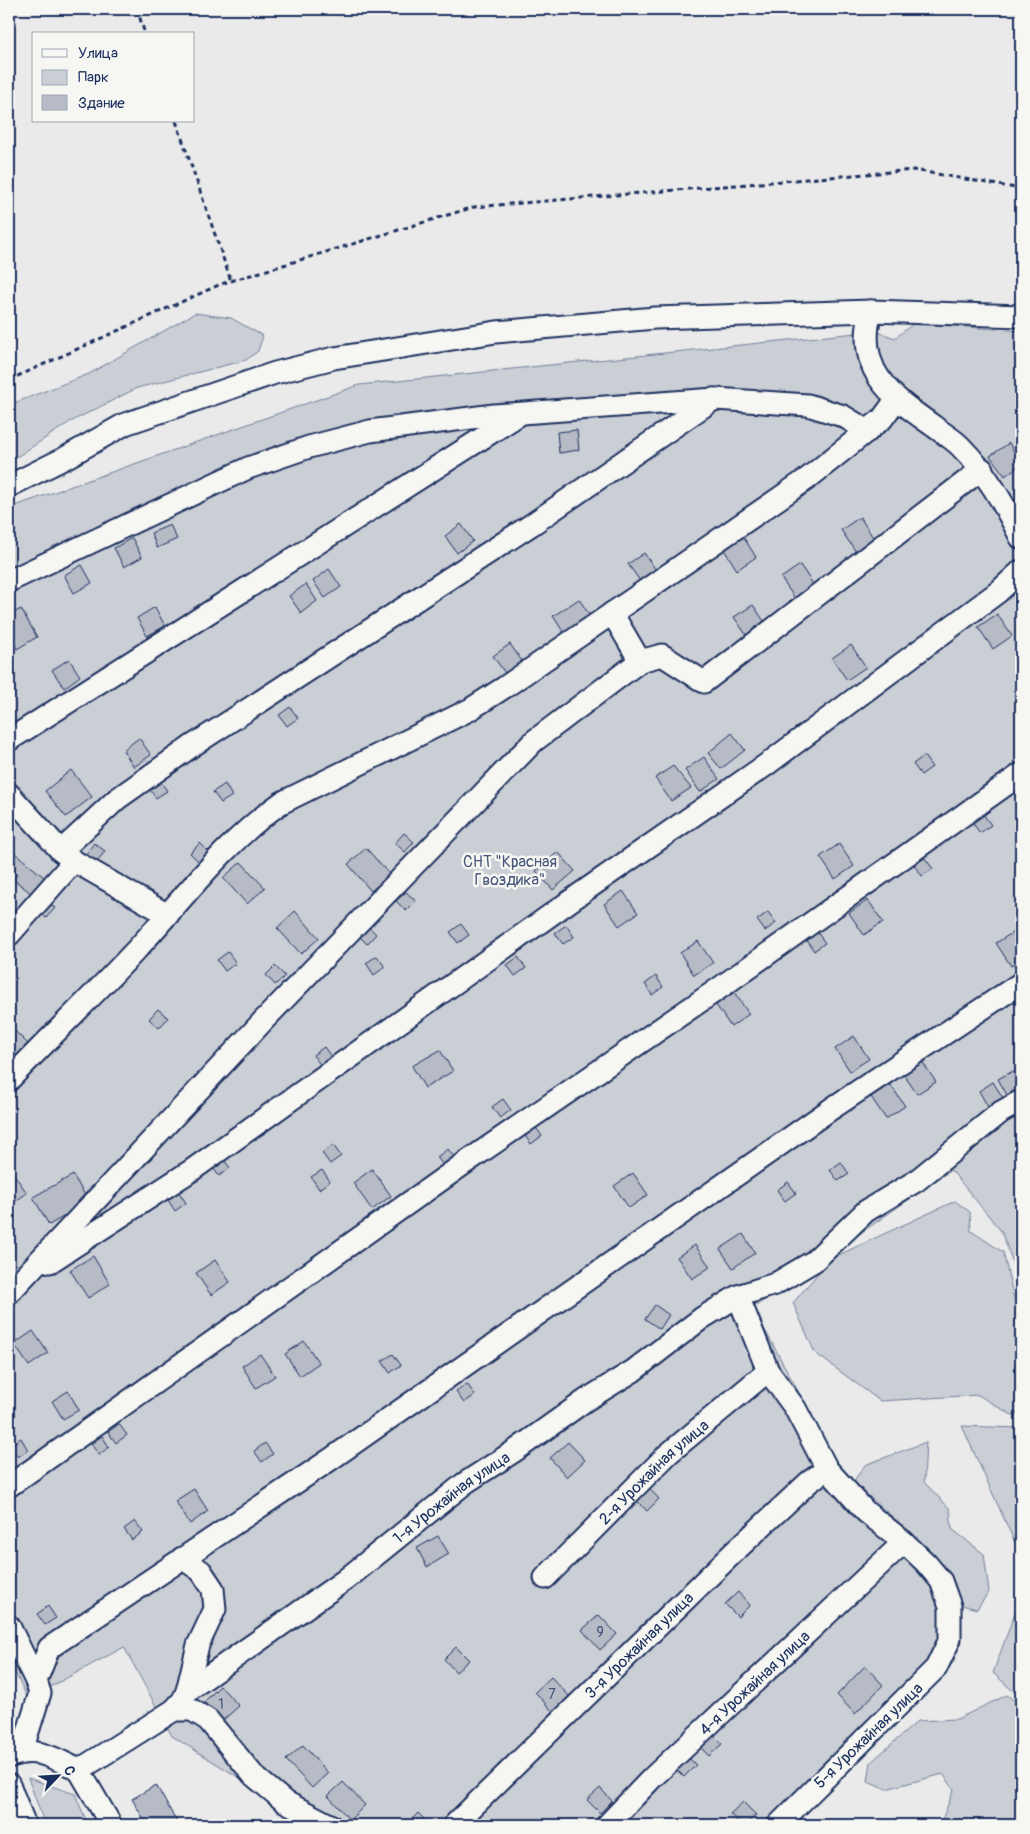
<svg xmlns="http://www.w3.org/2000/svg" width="1030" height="1834" font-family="Pangolin,sans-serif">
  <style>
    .green { fill: #caced5; stroke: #727e9a }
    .building { fill: #b6bbc6; stroke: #1b2f5e }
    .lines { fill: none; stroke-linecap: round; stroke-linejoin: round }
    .minor-casing { stroke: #1b2f5e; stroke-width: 25 }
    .path { stroke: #1b2f5e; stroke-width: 3; stroke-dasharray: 5 4; stroke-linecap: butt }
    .minor { stroke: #f6f6f2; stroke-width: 21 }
    .labels { text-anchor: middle; stroke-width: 5; stroke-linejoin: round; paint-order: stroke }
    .number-label { font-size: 14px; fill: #425278 }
    .park-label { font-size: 16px; fill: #47577c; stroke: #f6f6f2 }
    .street-label { font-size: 16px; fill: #1b2f5e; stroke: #f6f6f2 }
  </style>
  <rect width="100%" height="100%" fill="#e9eae9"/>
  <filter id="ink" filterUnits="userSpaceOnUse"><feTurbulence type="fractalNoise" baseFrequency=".02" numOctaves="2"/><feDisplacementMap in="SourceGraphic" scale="10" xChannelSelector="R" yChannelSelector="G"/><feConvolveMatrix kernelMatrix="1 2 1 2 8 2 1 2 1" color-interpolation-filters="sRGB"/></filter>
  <g filter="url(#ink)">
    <path class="green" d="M195,313L231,318L263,336L258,351L246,360L137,388L70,422L9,462V405L89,374Z
      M914,323L1021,331V1284L1001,1231L951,1170L753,1308L850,1487L930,1558L958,1619L954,1662L792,1825H315L172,1736L124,1647L28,1699L9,1660V508L359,385L875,331L895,338Z
      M955,1201L970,1212L971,1231L1003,1252L1018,1316L1021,1321V1413L1012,1415L978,1395L880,1401L815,1353L793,1303L830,1259Z
      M962,1426L1021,1428V1556Z
      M926,1442L924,1482L950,1509L952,1529L984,1554L989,1592L977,1609L958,1604L930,1550L853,1482L865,1465Z
      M1021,1596V1698L993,1673Z
      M1007,1695L1021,1706V1825H940L954,1789L943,1774L886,1789L868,1781L871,1762L918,1721L957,1719Z
      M28,1778L75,1794L88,1825H45Z"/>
    <path class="building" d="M577,430L579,450L559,453L557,432Z
      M1009,443L1021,464L1005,476L990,456Z
      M860,517L874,539L856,552L841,530Z
      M461,524L473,541L457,553L445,536Z
      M170,525L177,539L157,548L151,533Z
      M742,535L756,557L737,570L723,548Z
      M132,538L142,557L124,567L114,548Z
      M644,553L656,570L640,581L628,564Z
      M82,565L92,583L74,593L64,575Z
      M800,565L815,587L796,600L781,578Z
      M329,569L341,587L325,598L313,581Z
      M306,584L317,601L301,613L289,596Z
      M579,599L590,616L564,633L553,616Z
      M753,605L768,627L749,639L734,617Z
      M155,607L165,626L147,636L137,618Z
      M21,609L37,637L17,649L9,633V615Z
      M997,614L1012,636L993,649L978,627Z
      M510,644L522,661L505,673L493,656Z
      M851,645L866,667L847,680L832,658Z
      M69,659L80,676L64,688L52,670Z
      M290,707L298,718L287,726L279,715Z
      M732,733L745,750L721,769L708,753Z
      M139,738L151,755L134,767L123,750Z
      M924,756L932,767L921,775L913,764Z
      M704,757L719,779L700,792L685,770Z
      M673,766L691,788L671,801L655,778Z
      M71,770L92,797L66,817L45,791Z
      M159,779L167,791L156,798L148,787Z
      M225,784L232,796L221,803L213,792Z
      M983,814L991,825L980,833L972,822Z
      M404,833L414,842L405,852L395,843Z
      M94,843L105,851L97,862L86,854Z
      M200,843L210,853L200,863L190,853Z
      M839,844L854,866L835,879L820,857Z
      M9,848L45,878L32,894L13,879L17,875L9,868Z
      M366,848L390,875L371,891L348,864Z
      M558,852L575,871L553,890L536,871Z
      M925,858L933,869L922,876L914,865Z
      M241,862L265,888L247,904L223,878Z
      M623,891L638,913L619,926L604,904Z
      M406,892L416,901L406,911L396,901Z
      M45,899L55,908L46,918L36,909Z
      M868,900L883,922L864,935L849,913Z
      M295,911L319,938L301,954L277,928Z
      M768,912L776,923L765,931L757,920Z
      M366,924L376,934L367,944L357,934Z
      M461,924L469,935L458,943L450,932Z
      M566,925L574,937L563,944L555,933Z
      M1015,931L1021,941V959L1011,966L996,943Z
      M817,932L825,943L814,951L806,939Z
      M698,941L713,963L694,975L680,953Z
      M228,952L236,963L225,971L217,960Z
      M377,956L385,967L374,975L366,963Z
      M518,957L526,968L515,976L507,965Z
      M275,966L285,976L275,985L266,975Z
      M656,976L663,987L652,995L645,984Z
      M734,992L749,1014L731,1027L716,1005Z
      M158,1009L168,1018L159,1028L149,1019Z
      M14,1030L29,1045L11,1065L9,1036Z
      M854,1036L869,1059L850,1071L835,1049Z
      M324,1047L332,1058L321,1066L313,1055Z
      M440,1050L453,1071L425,1088L412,1066Z
      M921,1060L936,1082L917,1094L902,1072Z
      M1013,1071L1021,1086L1007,1095L998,1079Z
      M993,1082L1003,1098L988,1107L979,1091Z
      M890,1084L905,1106L886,1119L871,1097Z
      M503,1099L511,1110L500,1118L492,1107Z
      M534,1125L542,1136L531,1144L523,1133Z
      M333,1145L341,1156L330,1164L322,1153Z
      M448,1149L456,1160L445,1168L437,1157Z
      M222,1157L230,1168L219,1176L211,1165Z
      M841,1162L849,1174L838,1181L830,1170Z
      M372,1169L391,1196L372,1210L353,1183Z
      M322,1170L330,1181L319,1189L311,1177Z
      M13,1173L27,1193L9,1206V1176Z
      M633,1173L648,1195L629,1208L614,1186Z
      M73,1175L89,1202L49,1225L33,1197Z
      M788,1182L796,1193L785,1201L777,1190Z
      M179,1192L186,1203L175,1211L168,1200Z
      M743,1234L755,1253L733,1268L720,1249Z
      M695,1245L710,1267L692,1279L677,1257Z
      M93,1256L110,1284L88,1298L70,1270Z
      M215,1260L230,1282L211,1295L196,1273Z
      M655,1305L669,1315L660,1329L645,1319Z
      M33,1331L48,1353L29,1366L14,1344Z
      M304,1341L319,1363L300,1376L285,1354Z
      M260,1354L275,1376L256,1388L242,1366Z
      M393,1354L401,1365L390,1373L382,1361Z
      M467,1384L475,1395L464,1403L456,1392Z
      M68,1391L79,1410L63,1419L52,1401Z
      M119,1424L127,1435L116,1443L108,1432Z
      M102,1436L109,1447L99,1455L91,1444Z
      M21,1438L28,1450L18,1457L10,1446Z
      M568,1442L585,1460L567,1477L550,1458Z
      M265,1443L273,1454L262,1462L254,1451Z
      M647,1486L659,1499L647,1511L634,1498Z
      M194,1489L208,1511L190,1524L175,1501Z
      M135,1521L143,1532L132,1540L124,1529Z
      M438,1536L449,1554L427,1567L417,1548Z
      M738,1592L750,1605L738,1617L725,1604Z
      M48,1606L56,1618L45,1625L37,1614Z
      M599,1615L617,1634L600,1650L582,1630Z
      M456,1647L469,1660L456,1672L444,1659Z
      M865,1666L883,1685L855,1714L837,1695Z
      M551,1677L569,1696L553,1712L535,1692Z
      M220,1686L239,1706L222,1721L204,1702Z
      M709,1731L722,1744L709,1756L697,1744Z
      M303,1745L328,1773L312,1788L286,1760Z
      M683,1752L696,1765L684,1777L671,1764Z
      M343,1782L365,1805L350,1820L328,1796Z
      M156,1785L177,1822L171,1825H147L132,1799Z
      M600,1788L612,1801L600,1813L587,1800Z
      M743,1802L756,1815L745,1825H742L730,1814Z
      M418,1813L427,1822L423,1825H412L409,1822Z"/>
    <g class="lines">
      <g class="minor-casing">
        <g id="minor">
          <path d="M871,311C855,369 889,395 932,425C941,432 952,438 960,446C987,473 1004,504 1021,538"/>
          <path d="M9,486L65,458L125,424L275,373L334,358L496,332L655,318L871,311L1021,316"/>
          <path d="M9,581L248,468L309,447L370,431L494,415L715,399L808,405L843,416L868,431"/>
          <path d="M612,613L640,661"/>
          <path d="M9,740L520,414"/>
          <path d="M9,794L61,851L74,861L168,915"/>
          <path d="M61,851L117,799L192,746L531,525L714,399"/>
          <path d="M9,935L74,861"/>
          <path d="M9,1080C51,1036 95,994 137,949C183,899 225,842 281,803L469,710L505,687L807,479L882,419L896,400"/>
          <path d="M50,1262L192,1170L580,894L766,765L998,592L1021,571"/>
          <path d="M9,1293L263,1021L534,741L640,661L662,655L704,682L982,469"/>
          <path d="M738,1296L768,1371L795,1408L827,1469L866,1512L904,1542L926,1563L941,1581L950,1606V1639L936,1668L778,1825"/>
          <path d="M9,1486L465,1163L721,987L1021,774"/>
          <path d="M182,1558L201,1571L213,1589L215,1609L198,1645L187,1691"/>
          <path id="s1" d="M545,1578L668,1454L768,1371"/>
          <path d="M9,1626L36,1681L40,1693L22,1751"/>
          <path d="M36,1681L49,1648L331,1459L831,1109L1021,983"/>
          <path id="s2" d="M174,1710L183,1700L187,1691L345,1580L465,1483L516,1450L586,1400L633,1371L702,1318L738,1296L775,1284L814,1261L866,1211L916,1181L1001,1112L1021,1101"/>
          <path d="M9,1757C35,1745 55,1759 79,1770L174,1710H192L208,1720L254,1776L284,1801L330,1825"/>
          <path d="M79,1770L111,1825"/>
          <path d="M9,1785L25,1825"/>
          <path id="s3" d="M454,1825L734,1552L809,1482L827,1469"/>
          <path id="s4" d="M607,1825L652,1778L904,1542"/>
        </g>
      </g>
      <path class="path" d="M137,9L145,34
        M176,121L231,281
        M9,380L221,284L474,207L914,170L1021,189"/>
      <use href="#minor" class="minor"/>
    </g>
  </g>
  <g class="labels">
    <g class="number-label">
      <text x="600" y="1637">9</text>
      <text x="552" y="1699">7</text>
      <text x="221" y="1709">1</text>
    </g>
    <g class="park-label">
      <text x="510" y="867">СНТ "Красная<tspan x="510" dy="18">Гвоздика"</tspan></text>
    </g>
    <g class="street-label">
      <text dy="6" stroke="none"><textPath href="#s1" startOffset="152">2-я Урожайная улица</textPath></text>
      <text dy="6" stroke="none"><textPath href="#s2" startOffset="351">1-я Урожайная улица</textPath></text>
      <text dy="6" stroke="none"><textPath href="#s3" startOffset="258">3-я Урожайная улица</textPath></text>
      <text dy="6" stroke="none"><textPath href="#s4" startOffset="205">4-я Урожайная улица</textPath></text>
      <text transform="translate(868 1735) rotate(-44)" y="6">5-я Урожайная улица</text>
    </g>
  </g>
  <rect width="1030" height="1834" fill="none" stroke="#f6f6f2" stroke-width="30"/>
  <rect x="15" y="15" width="1000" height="1804" fill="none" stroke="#1b2f5e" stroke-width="2" filter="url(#ink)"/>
  <rect x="32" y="32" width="162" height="90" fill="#f6f6f2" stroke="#9ea6b7"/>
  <rect x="42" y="49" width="25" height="8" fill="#f6f6f2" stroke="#9ea6b7"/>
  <text x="78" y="58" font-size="15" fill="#1b2f5e">Улица</text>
  <rect x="42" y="70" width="25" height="15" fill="#caced5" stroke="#9ea6b7"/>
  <text x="78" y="82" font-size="15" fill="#1b2f5e">Парк</text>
  <rect x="42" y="95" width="25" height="15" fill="#b6bbc6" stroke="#9ea6b7"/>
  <text x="78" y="108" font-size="15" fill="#1b2f5e">Здание</text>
  <g transform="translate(58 1776) rotate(65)" stroke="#f6f6f2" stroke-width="4" paint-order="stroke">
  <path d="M0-4L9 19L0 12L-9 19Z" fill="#1b2f5e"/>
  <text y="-8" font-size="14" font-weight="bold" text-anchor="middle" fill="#1b2f5e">С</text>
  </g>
</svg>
